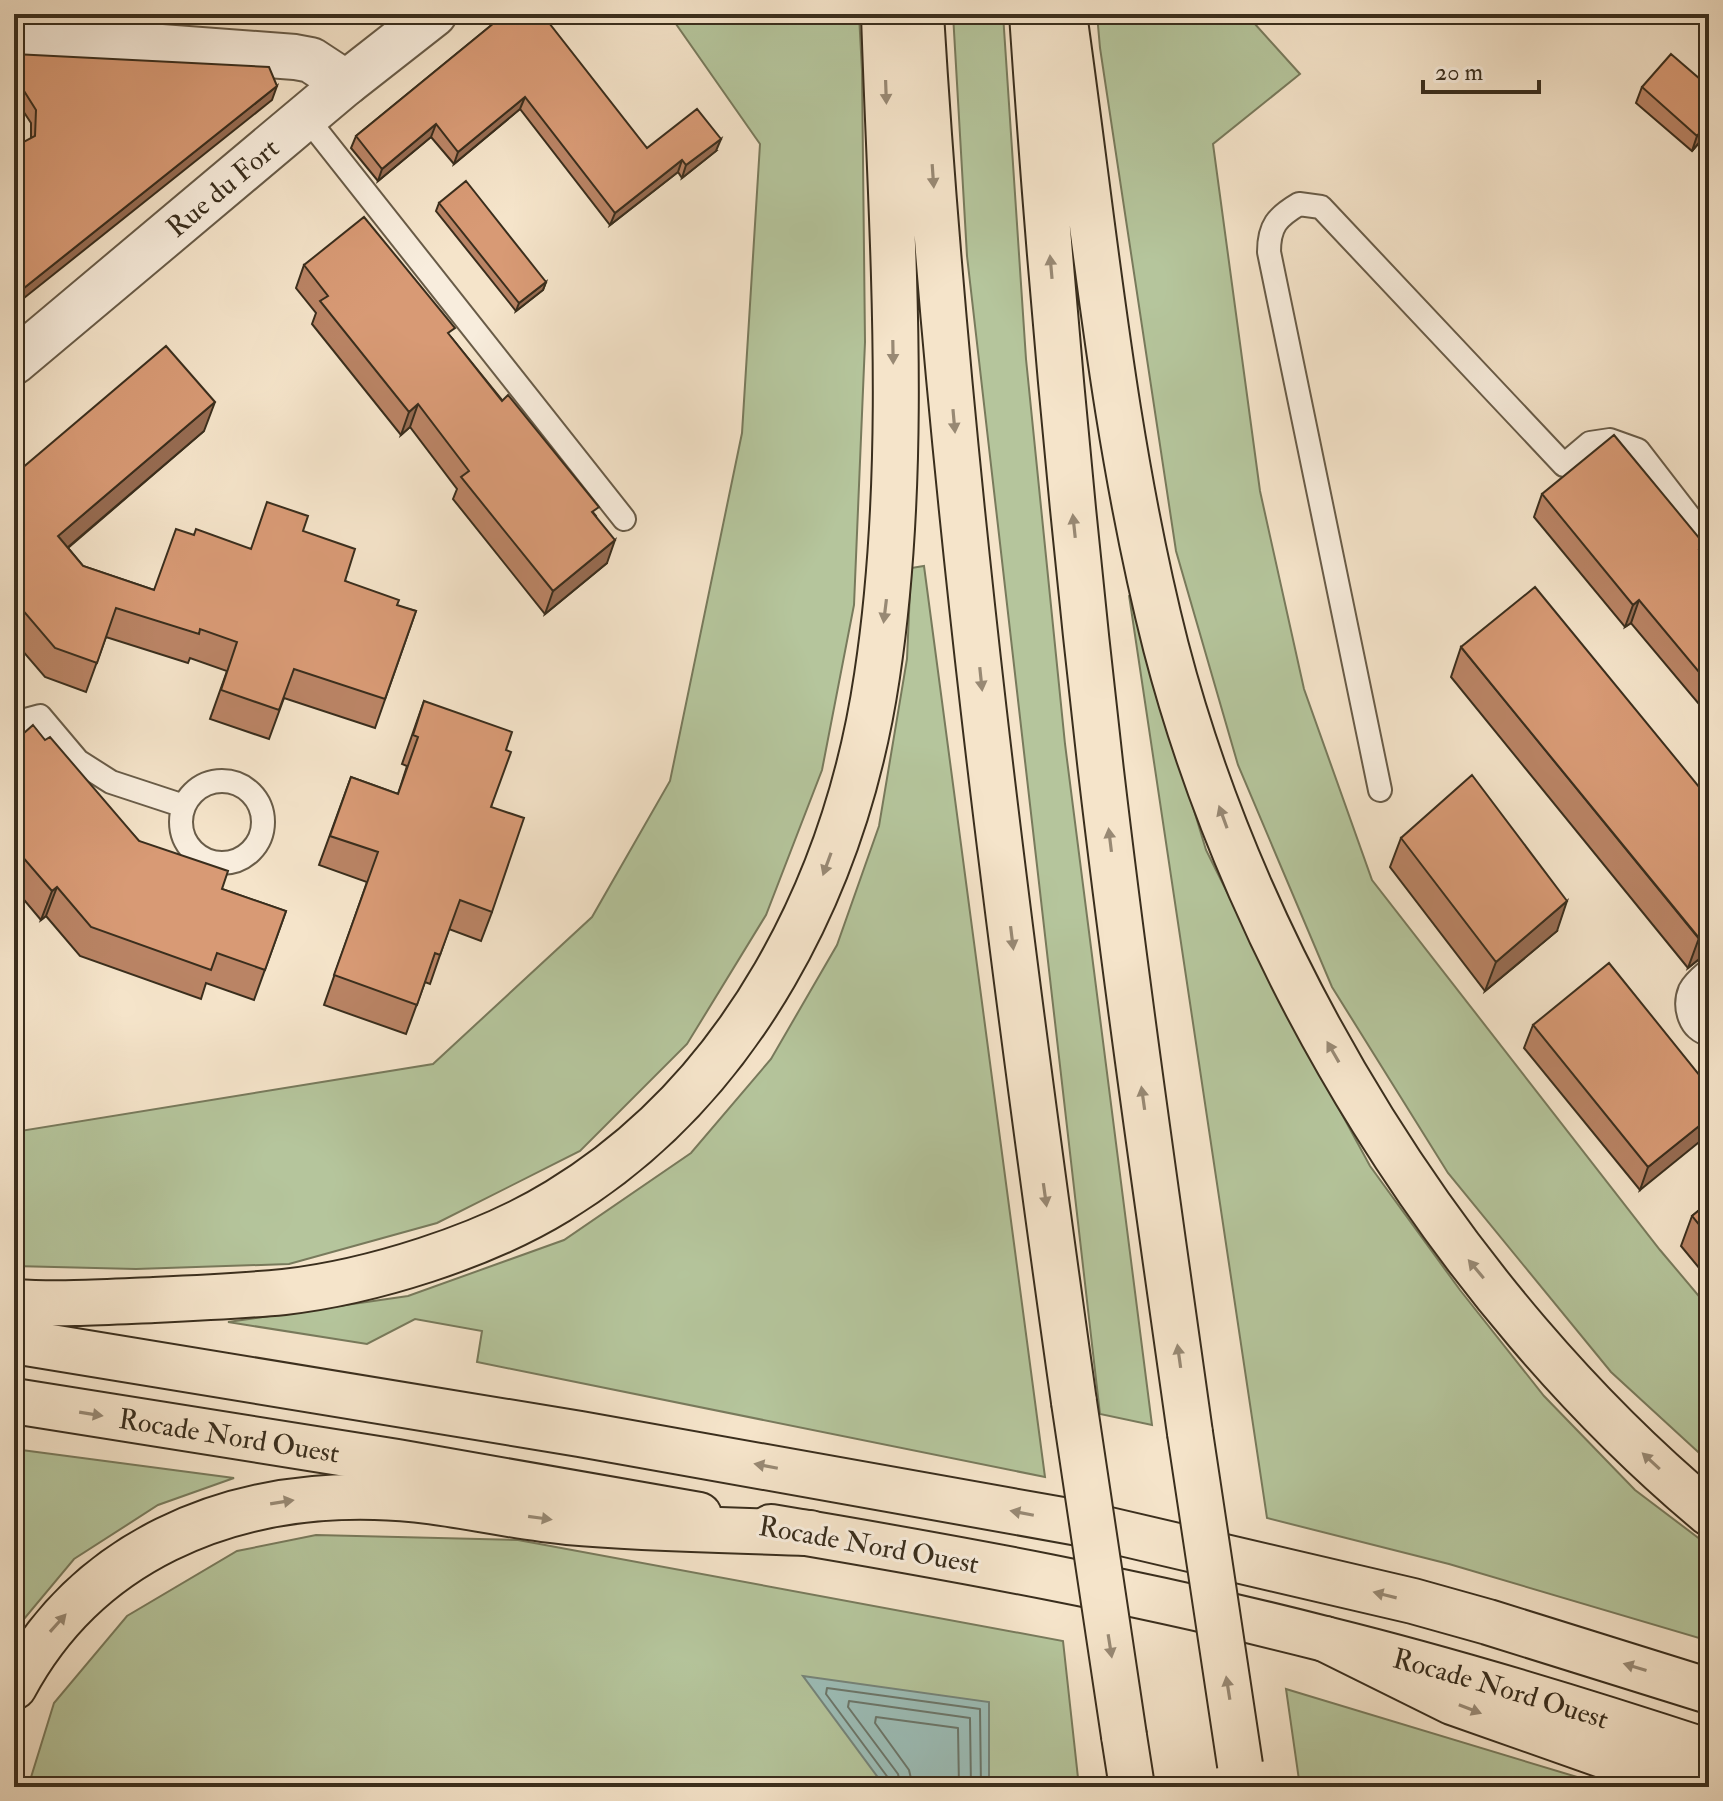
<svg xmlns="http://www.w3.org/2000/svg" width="1723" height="1801" font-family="'IM FELL Double Pica',serif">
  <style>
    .green { fill: #b5c59c; stroke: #787a5c; stroke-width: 2 }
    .water { fill: #9cbeb8; stroke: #75847a; stroke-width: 2 }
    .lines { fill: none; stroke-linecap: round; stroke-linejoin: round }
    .shore { stroke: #6b766a; stroke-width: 2 }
    .service-casing { stroke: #695c48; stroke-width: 26 }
    .minor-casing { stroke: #695c48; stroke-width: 48 }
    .trunk-casing { stroke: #3a2e1d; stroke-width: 48 }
    .motorway-casing { stroke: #3a2e1d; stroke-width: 48 }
    .service { stroke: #f8eddd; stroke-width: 22 }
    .minor { stroke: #f8eddd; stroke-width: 44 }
    .trunk { stroke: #f5e4ca; stroke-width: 44 }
    .motorway { stroke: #f5e4ca; stroke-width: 44 }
    .motorway-bridge-casing { stroke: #3a2e1d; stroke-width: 48; stroke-linecap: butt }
    .motorway-bridge { stroke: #f5e4ca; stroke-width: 44 }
    .wall { fill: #ba8465; stroke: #3a2e1d; stroke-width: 2 }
    .shaded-wall { fill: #976c52; stroke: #3a2e1d; stroke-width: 2 }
    .building { fill: #d89a75; stroke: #3a2e1d; stroke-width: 2 }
    .oneway { fill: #988974 }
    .labels { text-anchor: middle; stroke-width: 6; stroke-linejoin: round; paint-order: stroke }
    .street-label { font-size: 28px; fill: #3a2e1d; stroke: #f8eddd }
  </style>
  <rect width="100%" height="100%" fill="#f5e4ca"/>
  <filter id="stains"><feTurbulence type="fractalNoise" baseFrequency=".0025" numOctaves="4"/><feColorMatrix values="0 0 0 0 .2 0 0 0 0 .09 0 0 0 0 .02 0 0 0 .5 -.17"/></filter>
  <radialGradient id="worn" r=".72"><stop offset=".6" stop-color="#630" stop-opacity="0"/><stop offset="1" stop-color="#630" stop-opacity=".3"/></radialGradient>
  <path class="green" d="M669,14H859L862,71L865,342L854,605L822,770L766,915L687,1044L580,1151L437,1223L289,1264L136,1269L14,1266V1132L433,1064L592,917L670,781L742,433L760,144Z
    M953,14H1003L1026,359L1065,744L1152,1425L1100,1414L967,256Z
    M1097,14H1246L1300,74L1213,144L1260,491L1304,689L1372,880L1660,1250L1709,1308V1462L1611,1372L1448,1173L1332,987L1238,765L1176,551L1100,48Z
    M924,566L1045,1477L477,1362L482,1331L415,1319L367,1344L228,1322L408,1296L564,1240L691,1153L771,1059L837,945L879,826L907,659L911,568Z
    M1129,595L1206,850L1287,1013L1370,1166L1460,1290L1544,1396L1635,1490L1709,1546V1641L1449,1564L1267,1518Z
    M14,1449L234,1478L158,1505L74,1559L14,1631Z
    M316,1535L518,1540L1063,1641L1079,1787H28L54,1703L127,1616L237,1551Z
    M1286,1689L1587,1780L1604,1787H1300Z"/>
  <path class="water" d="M803,1676L989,1702V1787H885Z"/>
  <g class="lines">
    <path class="shore" d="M891,1787L889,1779L826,1694L827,1688L980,1709L981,1787
      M901,1787L898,1774L848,1707L849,1701L970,1718L971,1787
      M913,1787L909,1770L875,1723L876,1717L958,1728L959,1787"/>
    <g class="service-casing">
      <path id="service" d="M306,117L624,519
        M14,723L40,716L78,761L111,782L184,806
        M181 822a41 41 0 1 1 82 0a41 41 0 1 1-82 0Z
        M1380,790L1269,252C1269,226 1277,217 1299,204L1321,207L1564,465L1590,443L1610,440L1638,450L1709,542
        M1709,970C1702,976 1694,982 1690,990C1683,1007 1690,1031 1709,1034"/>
    </g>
    <g class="minor-casing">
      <g id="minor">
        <path d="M14,36L295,57L311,60L346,83"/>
        <path id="s1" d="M14,362L346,83L434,14"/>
      </g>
    </g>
    <g class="trunk-casing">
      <g id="trunk">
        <path d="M14,1341L580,1434L1079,1523L1413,1601L1488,1622L1709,1691"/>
        <path id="s2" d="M14,1401L397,1462L699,1515"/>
        <path id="s3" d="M771,1527C956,1558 1142,1592 1325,1639C1454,1671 1582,1710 1709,1752"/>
      </g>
    </g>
    <g class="motorway-casing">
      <path id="motorway" d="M921,14C949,479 1009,941 1074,1402
        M1032,14C1049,267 1072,519 1101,771C1127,992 1159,1213 1190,1433
        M1064,14C1094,225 1113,440 1166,647C1250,970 1453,1299 1709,1513
        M14,1302C60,1305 108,1302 154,1300C198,1298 241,1296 284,1292C371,1282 483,1247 558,1201C742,1089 846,884 877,676C910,458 891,233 884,14
        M1325,1639L1452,1702L1693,1787
        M14,1687C87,1551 226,1493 375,1497C440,1498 503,1516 568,1522C648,1529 730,1530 810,1533
        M1124,1736L1132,1787"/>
    </g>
    <use href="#service" class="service"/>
    <use href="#minor" class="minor"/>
    <use href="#trunk" class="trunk"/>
    <use href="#motorway" class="motorway"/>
    <g class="motorway-bridge-casing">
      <path id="motorway-bridge" d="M1074,1402L1124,1736
        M1190,1433L1240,1765"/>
    </g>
    <use href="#motorway-bridge" class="motorway-bridge"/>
  </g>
  <path class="wall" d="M505,14L647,148L716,151L682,178L678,172L610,225L520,109L454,164L431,137L378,181L351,148L356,136Z
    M14,54L272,100L31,138V123L14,97Z
    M1700,79L1709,131L1692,151L1636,103L1642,87Z
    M439,203L546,282L543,290L516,311L436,211Z
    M304,265L451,337L596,516L607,563L545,614L453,499L457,489L410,427L401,435L312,324L316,313L296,288Z
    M204,431L68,548L83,566L154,590L194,535L250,549L303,531L345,581L397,606L416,611L375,728L284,698L269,739L210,719L227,671L190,658L188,663L106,637L86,692L45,677L14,641V475Z
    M1542,494L1705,545L1702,554L1709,562V716L1631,623L1625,627L1534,517Z
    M1461,647L1709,951L1688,968L1451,677Z
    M424,701L506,750L491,807L492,912L481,941L449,929L430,984L425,982L406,1034L324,1005L367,882L319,865L351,777L398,794L407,766L402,764Z
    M45,740L139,841L222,889L286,911L254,1000L206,983L201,999L80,956L46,916L41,920L14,888V742Z
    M1401,838L1557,931L1485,991L1390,867Z
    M1533,1025L1709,1087L1640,1190L1524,1048Z
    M1709,1202V1280L1681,1246L1692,1216Z"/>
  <path class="shaded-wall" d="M277,86L272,100L14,306V296Z
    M525,97L520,109L454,164L458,152Z
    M1709,122V131L1692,151L1697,136Z
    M436,124L431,137L378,181L382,169Z
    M721,139L716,151L682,178L686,165Z
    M682,160L678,172L610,225L615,213Z
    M546,282L543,290L516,311L519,303Z
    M215,402L204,431L47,565L58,536Z
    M418,404L410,427L401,435L409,412Z
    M615,540L607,563L545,614L553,591Z
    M1639,600L1631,623L1625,627L1633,605Z
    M57,887L46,916L41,920L52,891Z
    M1567,901L1557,931L1485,991L1496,962Z
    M1709,929V951L1688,968L1699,938Z
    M1709,1118V1134L1640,1190L1648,1167Z"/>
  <path class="building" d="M505,14H542L647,148L697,109L721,139L686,165L682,160L615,213L525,97L458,152L436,124L382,169L356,136Z
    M14,54L269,67L277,86L14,296V147L35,136L36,110L14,75Z
    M1671,54L1700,79L1709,69V122L1697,136L1642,87Z
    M466,181L546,282L519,303L439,203Z
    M364,217L455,328L448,333L502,401L508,395L599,507L592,512L615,540L553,591L461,477L469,471L418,404L409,412L320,301L328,296L304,265Z
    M166,346L215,402L58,536L83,566L154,590L176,529L194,535L196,529L251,549L267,502L308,516L303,531L355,549L345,581L399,600L397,605L416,611L385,699L294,669L279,710L221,690L237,642L200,629L199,634L116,608L97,663L55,648L14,600V475Z
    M1614,435L1705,545L1699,550L1709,562V684L1639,600L1633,605L1542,494Z
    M1535,587L1709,799V930L1699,938L1461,647Z
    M424,701L512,732L506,750L511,752L491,807L524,818L492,912L460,900L440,955L435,953L417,1005L334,975L378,852L330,836L351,777L398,794L418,737L413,735Z
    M33,725L45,740L50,737L139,841L228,871L222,889L286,911L265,970L217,953L211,970L91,927L57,887L52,891L14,847V742Z
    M1472,775L1567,901L1496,962L1401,838Z
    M1609,963L1709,1087V1118L1648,1167L1533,1025Z
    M1709,1202V1237L1692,1216Z"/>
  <defs><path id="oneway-solid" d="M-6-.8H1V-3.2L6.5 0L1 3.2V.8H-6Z" transform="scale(2)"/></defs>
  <g class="oneway">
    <use href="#oneway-solid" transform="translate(886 92) rotate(88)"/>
    <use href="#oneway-solid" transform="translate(933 176) rotate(86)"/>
    <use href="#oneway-solid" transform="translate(1051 267) rotate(-95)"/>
    <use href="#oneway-solid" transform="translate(893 352) rotate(89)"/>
    <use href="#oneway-solid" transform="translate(954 421) rotate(85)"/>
    <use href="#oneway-solid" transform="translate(1074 526) rotate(-96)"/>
    <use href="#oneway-solid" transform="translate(885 611) rotate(97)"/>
    <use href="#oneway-solid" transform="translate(981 679) rotate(84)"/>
    <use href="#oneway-solid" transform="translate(1223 817) rotate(-110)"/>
    <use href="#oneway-solid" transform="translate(1110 840) rotate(-97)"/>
    <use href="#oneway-solid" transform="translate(827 864) rotate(110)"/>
    <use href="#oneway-solid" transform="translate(1012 938) rotate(83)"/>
    <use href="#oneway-solid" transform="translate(1333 1052) rotate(-120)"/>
    <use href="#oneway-solid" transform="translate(1143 1098) rotate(-98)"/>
    <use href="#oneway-solid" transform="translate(1045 1195) rotate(82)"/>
    <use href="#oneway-solid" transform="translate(1476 1269) rotate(-130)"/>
    <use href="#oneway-solid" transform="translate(1179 1356) rotate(-98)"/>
    <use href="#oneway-solid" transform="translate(91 1414) rotate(9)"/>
    <use href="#oneway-solid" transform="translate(1651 1461) rotate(-137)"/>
    <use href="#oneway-solid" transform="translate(766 1466) rotate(-169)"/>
    <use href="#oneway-solid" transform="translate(282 1502) rotate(-9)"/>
    <use href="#oneway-solid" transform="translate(1022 1513) rotate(-169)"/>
    <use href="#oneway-solid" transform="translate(540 1518) rotate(8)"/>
    <use href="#oneway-solid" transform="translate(1385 1595) rotate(-166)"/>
    <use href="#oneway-solid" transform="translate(58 1623) rotate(-48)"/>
    <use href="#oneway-solid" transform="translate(1110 1646) rotate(81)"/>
    <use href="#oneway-solid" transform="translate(1635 1667) rotate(-163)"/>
    <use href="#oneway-solid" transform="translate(1228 1688) rotate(-99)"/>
    <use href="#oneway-solid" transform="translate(1470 1709) rotate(21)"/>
  </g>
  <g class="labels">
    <g class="street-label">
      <text dy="10" stroke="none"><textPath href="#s1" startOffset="272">Rue du Fort</textPath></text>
      <text dy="10" stroke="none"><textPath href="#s2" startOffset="218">Rocade Nord Ouest</textPath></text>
      <text transform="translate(869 1544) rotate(10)" y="10">Rocade Nord Ouest</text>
      <text dy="10" stroke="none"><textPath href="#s3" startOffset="748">Rocade Nord Ouest</textPath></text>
    </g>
  </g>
  <rect width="1723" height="1801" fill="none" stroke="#f5e4ca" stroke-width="48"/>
  <rect x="16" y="16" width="1691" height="1769" fill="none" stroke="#3a2e1d" stroke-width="4"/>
  <rect x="24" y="24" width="1675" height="1753" fill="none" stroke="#3a2e1d" stroke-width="2"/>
  <path d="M1423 80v12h116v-12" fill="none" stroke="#3a2e1d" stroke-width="4"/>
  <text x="1435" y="80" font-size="24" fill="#3a2e1d" stroke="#f8eddd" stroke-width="6" paint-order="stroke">20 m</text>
  <rect width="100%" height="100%" filter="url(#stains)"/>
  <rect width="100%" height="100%" fill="url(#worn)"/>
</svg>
